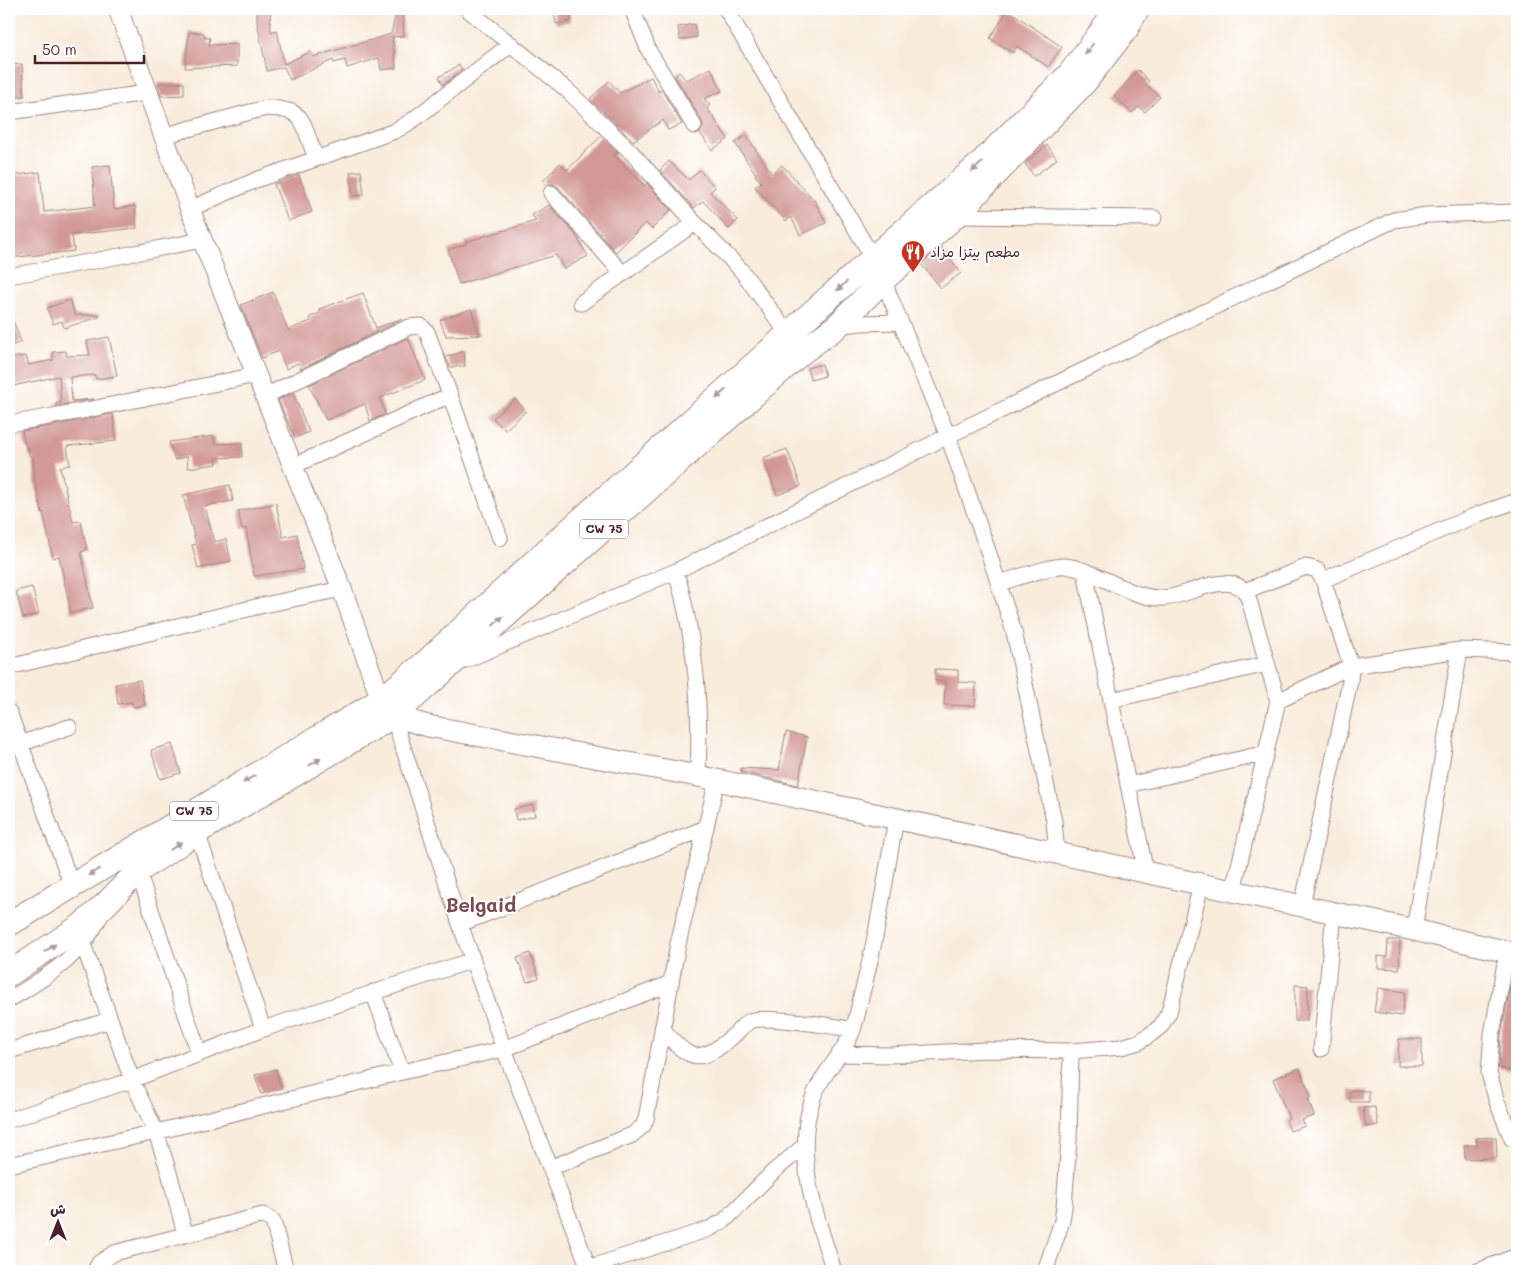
<svg xmlns="http://www.w3.org/2000/svg" width="1526" height="1280" font-family="Mali,'Playpen Sans Arabic',sans-serif">
  <style>
    .building { fill: #d29996 }
    .lines { fill: none; stroke-linecap: round; stroke-linejoin: round }
    .minor-casing { stroke: #a18683; stroke-width: 17 }
    .tertiary-casing { stroke: #a18683; stroke-width: 21 }
    .secondary-casing { stroke: #a18683; stroke-width: 23 }
    .primary-casing { stroke: #a18683; stroke-width: 26 }
    .minor { stroke: #fff; stroke-width: 15 }
    .tertiary { stroke: #fff; stroke-width: 19 }
    .secondary { stroke: #fff; stroke-width: 21 }
    .primary { stroke: #fff; stroke-width: 24 }
    .oneway { fill: #ae9aa0 }
    .labels { text-anchor: middle; stroke-width: 4; stroke-linejoin: round; paint-order: stroke }
    .shield { fill: #fff; stroke: #80626b; stroke-width: 1 }
    .shield-label { font-size: 12px; font-weight: bold; fill: #4a1f2b }
    .poi-label { font-size: 14px; fill: #4a1f2b; stroke: #fff; text-anchor: start }
    .district-label { font-size: 19px; font-weight: bold; fill: #7a4a50; stroke: #fff }
  </style>
  <rect width="100%" height="100%" fill="#fff"/>
  <filter id="ink" filterUnits="userSpaceOnUse"><feTurbulence type="fractalNoise" baseFrequency=".02" numOctaves="2"/><feDisplacementMap in="SourceGraphic" scale="10" xChannelSelector="R" yChannelSelector="G"/><feConvolveMatrix kernelMatrix="1 2 1 2 8 2 1 2 1" color-interpolation-filters="sRGB"/></filter>
  <filter id="wash" filterUnits="userSpaceOnUse"><feTurbulence type="fractalNoise" baseFrequency=".0096" numOctaves="4" result="noise"/><feDisplacementMap in="SourceGraphic" scale="20" xChannelSelector="R" yChannelSelector="G"/><feGaussianBlur stdDeviation="1.12" result="paint"/><feColorMatrix in="noise" values="0 0 0 0 0 0 0 0 0 0 0 0 0 0 0 0 0 1.4 0 .05"/><feComposite in="paint" operator="in"/></filter>
  <g filter="url(#wash)">
    <rect width="100%" height="100%" fill="#f8ecdb"/>
    <g id="blocks">
      <path class="building" d="M257,9H270L271,32L277,30L284,64L310,52L313,57L391,34L397,9H402L404,36L392,37L396,68L381,70L379,58L347,68L345,60L334,63L333,60L290,80L284,67L267,71L257,22Z
        M554,9H569L571,21L556,24Z
        M1008,10L1062,47L1048,67L1017,46L1013,53L990,38Z
        M694,24L697,37L680,40L678,27Z
        M189,32L204,33V37L210,38L209,45L237,44V66L185,68Z
        M22,64L24,96L9,97V65Z
        M459,65L462,70L443,85L439,77Z
        M711,68L722,91L704,99L710,105L707,108L728,139L712,150L700,133L703,126L702,121L675,76L679,72L686,80Z
        M1138,70L1149,81L1146,84L1160,97L1145,112L1139,107L1132,113L1114,96Z
        M651,77L659,92L661,89L682,124L668,130L663,120L633,141L590,99L609,81L620,93Z
        M158,83H184V95L161,96Z
        M746,135L772,174L782,165L815,201L826,223L800,235L791,217L786,221L755,187L761,182L755,175L756,174L735,143Z
        M601,136L618,152L614,155L645,186L647,183L671,210L652,229L645,223L616,252L558,187L553,184L547,185L543,181L560,163L567,170Z
        M1047,145L1057,159L1034,176L1025,164Z
        M669,161L689,180L699,170L715,187L710,192L738,220L729,229L703,201L694,208L660,170Z
        M110,165L114,209L135,206L137,228L72,235L74,251L9,258V176L40,172L44,212L95,206L92,167Z
        M361,171L364,195L353,196L350,172Z
        M299,175L312,212L288,221L274,184Z
        M549,205L575,234L588,256L564,269L556,255L459,284L448,250L466,244L465,242L536,221L532,215Z
        M941,247L961,273L941,288L921,264Z
        M273,292L288,330L311,321L310,317L320,313L319,309L363,293L376,328L401,319V320L301,369L298,363L286,369L279,351L262,358L241,305Z
        M70,300L75,315H99V317L64,328L62,321L53,324L47,308Z
        M471,309L480,335L446,336L440,320Z
        M9,312H10L21,342L9,347Z
        M109,337L117,376L96,379L95,375L70,377L72,401L94,399L56,406V403H61L59,376L13,386L9,368V358L26,356L29,365L53,360V352L66,351V356L90,355L87,341Z
        M408,338L425,380L380,398L385,414L370,421L365,404L326,420L309,385Z
        M464,351L465,366L450,367L446,357Z
        M822,364L825,376L811,380L807,368Z
        M293,393L309,432L295,438L278,400Z
        M515,399L526,411L505,430L493,418Z
        M113,414L116,441L67,446L70,465L60,467L73,522L81,521L87,550L81,552L93,608L71,613L59,556L53,558L43,512L42,513L35,483L33,457L29,456V448L26,449L22,431Z
        M214,436L215,444L242,443V457L216,458L217,464L188,468L187,456L175,460L169,442Z
        M787,449L801,486L777,495L763,458Z
        M230,485L233,501L205,506L214,542L226,539L231,561L198,569L192,545L196,544L183,495Z
        M276,503L283,537L297,534L303,569L254,576L246,528L242,529L238,511Z
        M32,587L39,614L23,618L16,591Z
        M935,669L958,670V682L976,683L975,706L944,705L945,681H935Z
        M140,680L145,705L133,707L132,702L118,704L115,684Z
        M786,732L807,737L798,785L741,772V768L779,770Z
        M172,744L181,773L160,779L151,750Z
        M533,805L535,816L516,820L514,809Z
        M1388,940H1400L1399,969L1378,968V956L1387,957Z
        M530,953L539,978L527,982L517,958Z
        M1513,970H1517V1072L1499,1068L1501,1035Z
        M1295,985L1308,986L1307,1021H1295Z
        M1378,988L1405,992L1402,1016L1374,1012Z
        M1399,1039H1422V1066H1398Z
        M1299,1068L1311,1097L1308,1099L1314,1116L1302,1120L1305,1126L1290,1131L1286,1120L1289,1118L1273,1079Z
        M276,1069L281,1088L261,1094L255,1075Z
        M1350,1090L1369,1091V1102H1350Z
        M1375,1107L1378,1125L1366,1127L1363,1108Z
        M1496,1137L1497,1158L1465,1159L1464,1145H1477L1476,1138Z"/>
    </g>
  </g>
  <g filter="url(#ink)">
    <use href="#blocks" fill-opacity="0" stroke="#a18683" stroke-width="1"/>
    <g class="lines">
      <g class="minor-casing">
        <path id="minor" d="M467,9L566,89L631,152L695,223L741,270L792,339
          M632,9L649,51L694,126
          M726,9L873,258L883,280L948,436L989,554L1014,632L1054,821L1057,854
          M9,112L147,93
          M163,136L250,112L267,108L279,109L292,112L299,117L304,125L316,159
          M551,193L623,274
          M190,209L256,180L395,131L413,120L511,44
          M955,216L1154,218
          M9,276L94,261L202,240
          M581,303L695,223
          M837,326L860,323L900,322
          M265,396L409,327L421,326L427,332L450,395L500,538
          M9,424L87,410L256,375
          M293,466L450,395
          M676,571C696,641 701,704 698,776
          M1085,572L1146,873
          M1323,580L1479,514L1517,501
          M999,583C1011,580 1056,564 1065,566C1096,569 1132,600 1163,598C1185,597 1216,576 1238,586C1244,588 1247,595 1249,600L1278,701L1233,891
          M1245,591L1306,567L1317,570L1323,580L1351,666L1350,681L1302,906
          M466,660L676,571L948,436L1394,220L1427,215L1517,212
          M9,667L264,605L342,589
          M1111,700L1267,664
          M1278,701L1351,666L1460,650L1517,652
          M9,712L72,886
          M393,716L460,924L504,1049L590,1271
          M20,744L69,727
          M1128,785L1266,753
          M197,832L263,1029
          M136,865L199,1053
          M460,924L706,828
          M1414,930L1460,650
          M83,944L132,1080L156,1132L170,1176L185,1234
          M1507,952L1492,1034L1489,1073L1497,1102L1512,1139
          M373,992L402,1072
          M9,1000C47,976 79,959 100,917
          M662,1028C689,1062 700,1065 733,1036C739,1031 743,1024 750,1021C765,1015 835,1026 853,1030
          M1321,1049L1334,913
          M9,1051L110,1020
          M839,1054L891,1055L985,1050L1071,1051L1121,1047L1139,1042L1151,1034L1161,1026L1169,1012L1201,885
          M9,1120L132,1080L263,1029L473,960
          M9,1165L156,1132L402,1072L504,1049L671,983
          M550,1168L632,1135L643,1126L646,1119L678,944L717,780
          M588,1268L709,1229L724,1221L773,1172L804,1146
          M95,1271L99,1263L114,1253L263,1215L273,1221L286,1271
          M834,1271C816,1215 792,1153 814,1095C824,1070 845,1053 853,1030C856,1020 859,1008 861,997C877,939 885,879 896,819
          M1045,1271L1062,1221L1064,1207L1069,1140L1071,1051
          M1478,1271L1517,1256"/>
      </g>
      <g class="tertiary-casing">
        <path id="tertiary" d="M118,9L190,209L342,589L381,700"/>
      </g>
      <g class="secondary-casing">
        <path id="secondary" d="M384,705L393,716L428,726L698,776L1414,930L1517,954"/>
      </g>
      <g class="primary-casing">
        <path id="primary" d="M9,924L381,700L426,662L544,553L873,258L979,165L1069,75L1111,19L1116,9
          M9,974L81,926L106,904L138,871L197,832L393,716L802,352L836,327L883,280L955,216L1084,83L1126,29L1137,9"/>
      </g>
      <use href="#minor" class="minor"/>
      <use href="#tertiary" class="tertiary"/>
      <use href="#secondary" class="secondary"/>
      <use href="#primary" class="primary"/>
    </g>
    <defs><path id="oneway-solid" d="M-6-.8H1V-3.2L6.5 0L1 3.2V.8H-6Z" transform="scale(1.25)"/></defs>
    <g class="oneway">
      <use href="#oneway-solid" transform="translate(1089 49) rotate(127)"/>
      <use href="#oneway-solid" transform="translate(977 167) rotate(138)"/>
      <use href="#oneway-solid" transform="translate(842 286) rotate(138)"/>
      <use href="#oneway-solid" transform="translate(721 394) rotate(138)"/>
      <use href="#oneway-solid" transform="translate(498 621) rotate(-41)"/>
      <use href="#oneway-solid" transform="translate(315 762) rotate(-31)"/>
      <use href="#oneway-solid" transform="translate(249 779) rotate(149)"/>
      <use href="#oneway-solid" transform="translate(176 846) rotate(-34)"/>
      <use href="#oneway-solid" transform="translate(94 872) rotate(148)"/>
      <use href="#oneway-solid" transform="translate(50 948) rotate(-33)"/>
    </g>
  </g>
  <defs>
    <g id="restaurant-pin" transform="scale(1.25)"><path d="M0 17L-7.5 6A9.5 9.5 0 1 1 7.5 6Z" fill="#c8321e" stroke="#fff"/><path d="M-5-6h1v4h1v-4h1v4h1v-4h1v5L-1.5 .5V6h-2V.5L-5-1ZM5-6V6H3V1.5H1.5Q1.5-4 5-6Z" fill="#fff"/></g>
  </defs>
  <g fill-rule="evenodd">
    <use href="#restaurant-pin" x="913" y="252"/>
  </g>
  <g class="labels">
    <g class="shield">
      <rect x="580" y="519.5" width="48" height="19" rx="4"/>
      <rect x="170" y="801.5" width="48" height="19" rx="4"/>
    </g>
    <g class="shield-label">
      <text x="604" y="533">CW 75</text>
      <text x="194" y="815">CW 75</text>
    </g>
    <g class="poi-label">
      <text x="930" y="257">مطعم بيتزا مزاد</text>
    </g>
    <g class="district-label">
      <text x="481" y="912">Belgaid</text>
    </g>
  </g>
  <rect width="1526" height="1280" fill="none" stroke="#fff" stroke-width="30"/>
  <g transform="translate(58 1222)" stroke="#ffffff" stroke-width="4" paint-order="stroke">
  <path d="M0-4L9 19L0 12L-9 19Z" fill="#4a1f2b"/>
  <text y="-8" font-size="14" font-weight="bold" text-anchor="middle" fill="#4a1f2b">ش</text>
  </g>
  <path d="M35 55v8h109v-8" fill="none" stroke="#4a1f2b" stroke-width="2.5"/>
  <text x="42" y="55" font-size="15" fill="#4a1f2b" stroke="#ffffff" stroke-width="4" paint-order="stroke">50 m</text>
</svg>
